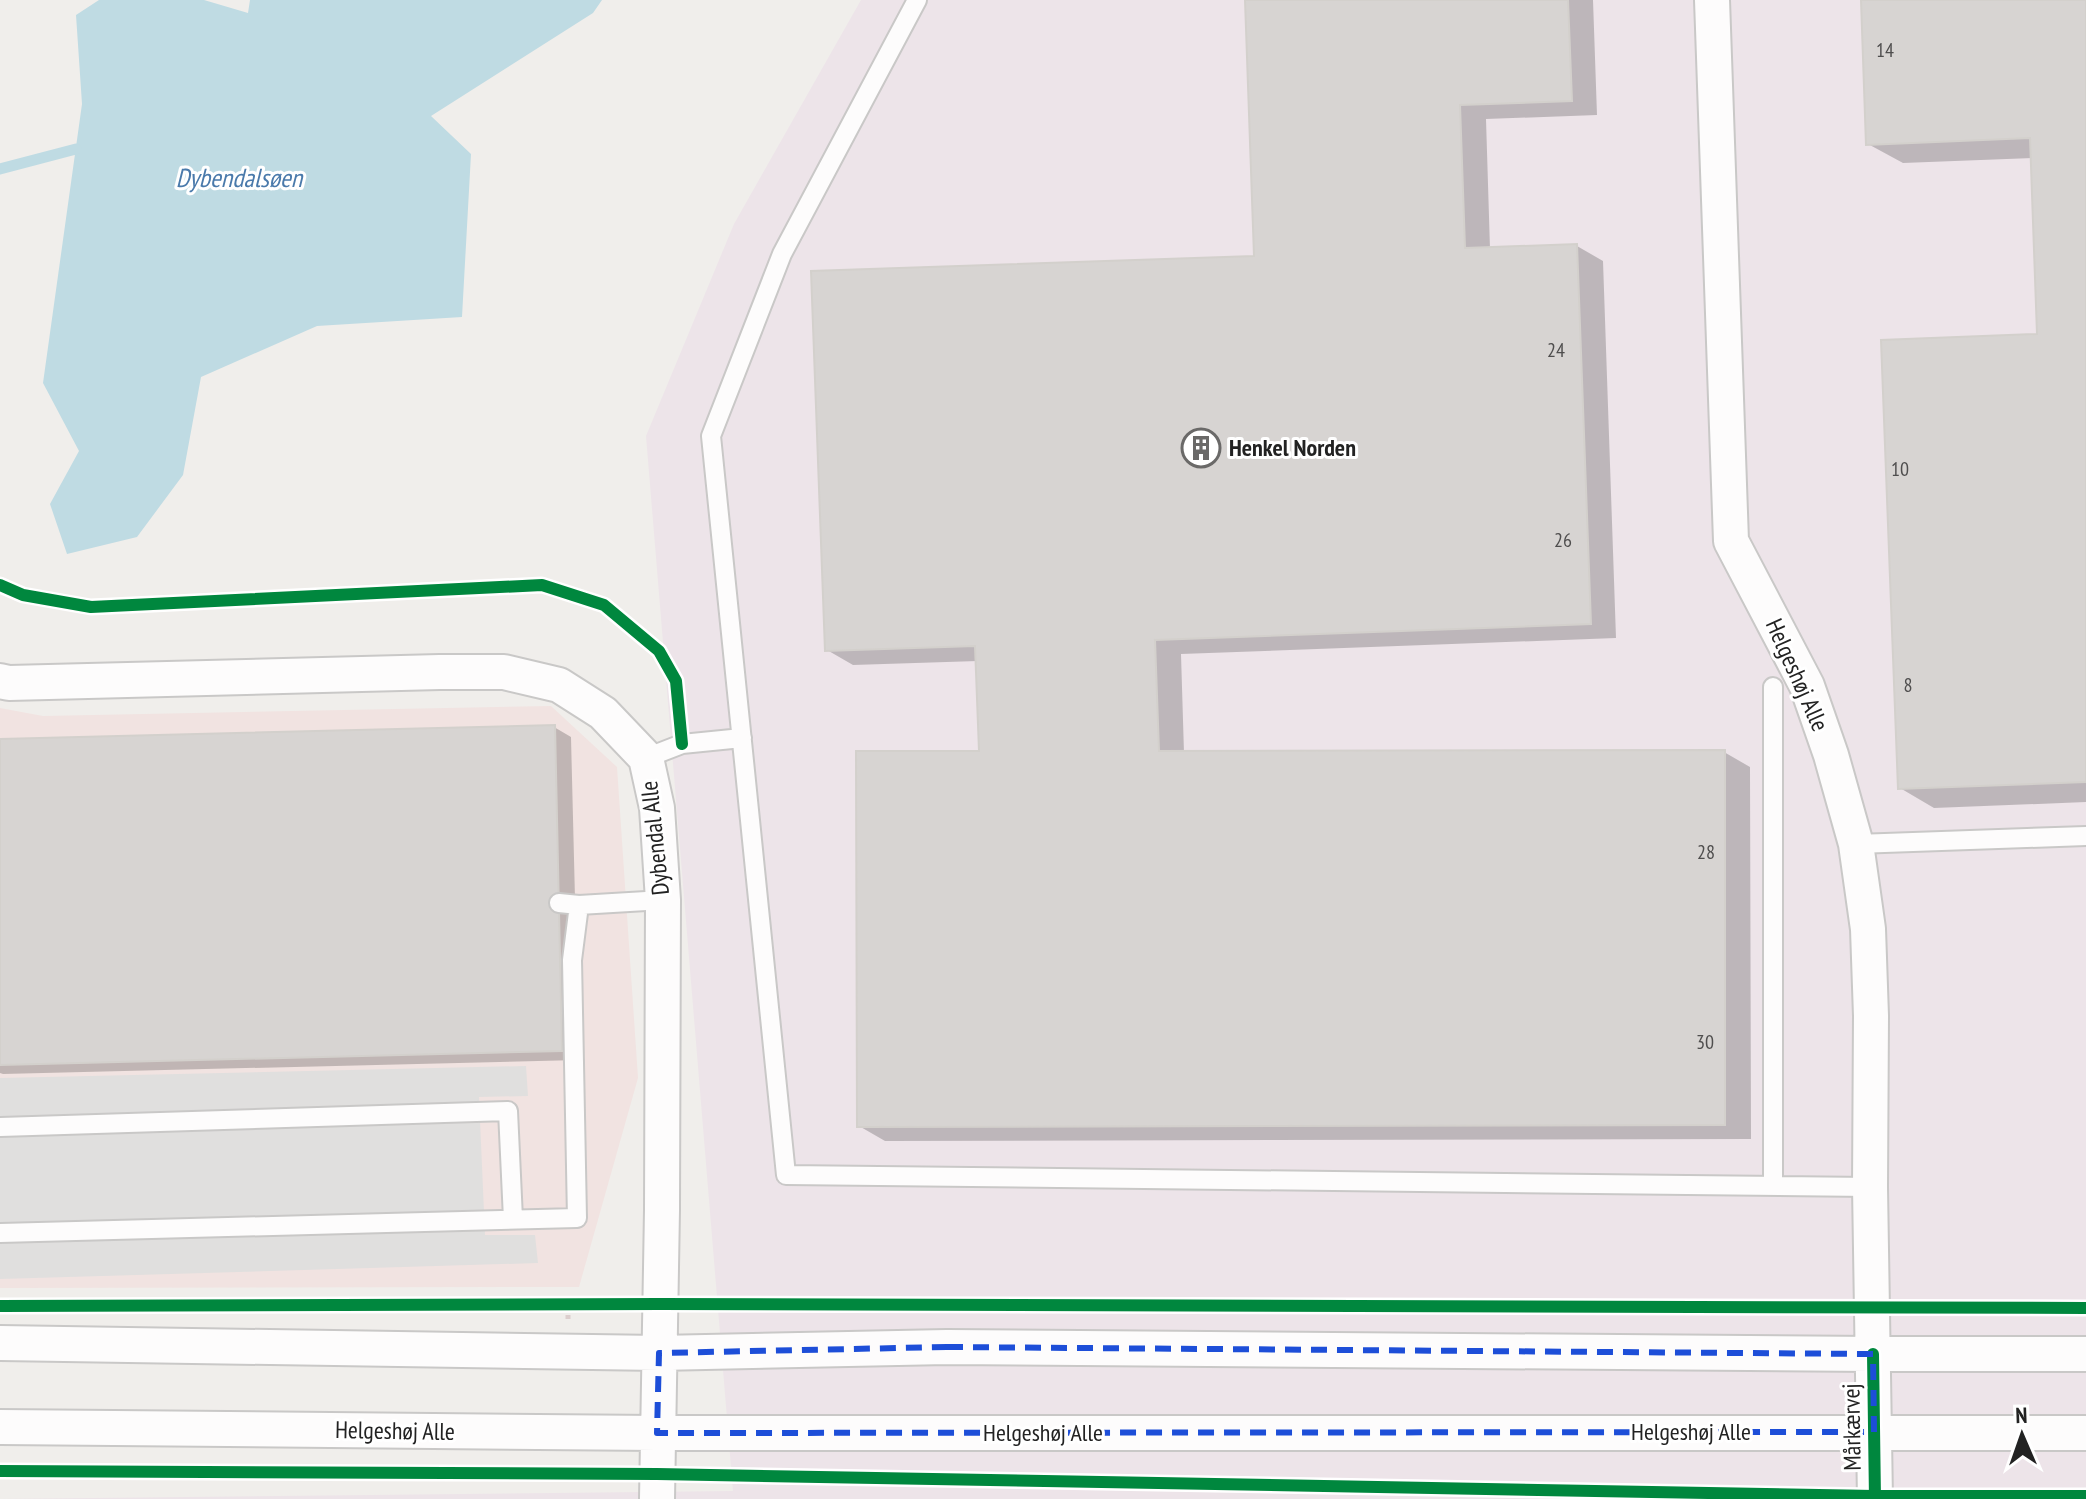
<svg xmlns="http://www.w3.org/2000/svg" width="2086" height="1499" font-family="'PT Sans Narrow',sans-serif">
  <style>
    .commercial { fill: #f1e3e1 }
    .industrial { fill: #ede4e9 }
    .parking { fill: #e0dfde }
    .water { fill: #bfdbe3 }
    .shadow { fill: #0003 }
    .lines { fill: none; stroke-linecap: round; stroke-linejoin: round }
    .stream { stroke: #bfdbe3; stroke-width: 11 }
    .building { fill: #d7d4d2; stroke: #d3d0cc; stroke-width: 2 }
    .service-casing { stroke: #c9c8c7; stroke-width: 22 }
    .minor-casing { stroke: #c9c8c7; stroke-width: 38 }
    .path { stroke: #dccecd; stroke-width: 5; stroke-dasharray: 4 4; stroke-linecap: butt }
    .service { stroke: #fdfcfc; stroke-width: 18 }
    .minor { stroke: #fdfcfc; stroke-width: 34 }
    .cycleway-casing { stroke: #fff; stroke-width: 17 }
    .cycleway { stroke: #00873e; stroke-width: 12 }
    .marked { fill: none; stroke: #1d4ed8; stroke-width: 6; stroke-dasharray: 16 10; stroke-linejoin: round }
    .labels { text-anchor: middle; stroke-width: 6; stroke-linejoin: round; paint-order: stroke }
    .number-label { font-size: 20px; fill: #4f4e4e }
    .poi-label { font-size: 24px; font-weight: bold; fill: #222; stroke: #fff; text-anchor: start }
    .street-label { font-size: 24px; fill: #222; stroke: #fff }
    .water-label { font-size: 26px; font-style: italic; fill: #4a7aab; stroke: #fff }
  </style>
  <rect width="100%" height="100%" fill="#f0eeeb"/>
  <path class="commercial" d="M551,706L617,767L638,1078L579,1287L0,1288V708L43,716Z"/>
  <path class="industrial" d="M861,0H2086V1499H0L733,1491L646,436L734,224Z"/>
  <path class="parking" d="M526,1066L528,1096L479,1097L485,1235H535L538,1263L0,1279V1078Z"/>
  <path class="water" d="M99,0H204L248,13L250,0H602L593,13L431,116L471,154L462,317L317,326L201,377L183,475L137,537L67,554L50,504L79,451L43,383L82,104L76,15Z"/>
  <path class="shadow" d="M1247,0H1593L1597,115L1486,119L1490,249L1577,246L1603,261L1616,638L1181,654L1184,753L1724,752L1750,767L1751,1139L885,1141L859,1126L981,753L978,661L853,665L827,650L1256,258Z
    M1863,0H2086V802L1934,808L1900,788L2039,336L2033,158L1903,163L1868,144Z
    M554,727L571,737L579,1060L3,1074L0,1073V741Z"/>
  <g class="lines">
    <path class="stream" d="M0,169L76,149"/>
  </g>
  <path class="building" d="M1245,0H1568L1572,101L1460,105L1465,248L1577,244L1591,624L1155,640L1159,751L1725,750V1125L857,1127L856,751H979L975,646L825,651L811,271L1254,256Z
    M1861,0H2086V782L1898,789L1881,340L2037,334L2030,138L1866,145Z
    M555,725L562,1051L0,1065V739Z"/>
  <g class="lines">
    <g class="service-casing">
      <path id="service" d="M917,0L782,254L711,436L786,1175L1870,1187
        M1773,687V1186
        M646,758L682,744L742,738
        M1856,844L2086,836
        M559,903L579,905L663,900
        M0,1127L508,1111L513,1219
        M0,1233L577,1218L572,960L579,905"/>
    </g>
    <g class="minor-casing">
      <path id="minor" d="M1712,0L1731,541L1807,686L1831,755L1856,844L1868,929L1871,1016L1870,1187L1875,1499
        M0,681L9,683L440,672H504L559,685L603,713L646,758L657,808L663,900L662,1210L657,1499
        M0,1343L659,1353L947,1347L1873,1354H2086
        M0,1427L657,1433H2086"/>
    </g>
    <path class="path" d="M568,1319V1304
      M2072,1499V1496"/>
    <use href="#service" class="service"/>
    <use href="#minor" class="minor"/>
    <g class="cycleway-casing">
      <path id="cycleway" d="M0,585L23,595L91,607L542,585L604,605L659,651L676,681L682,744
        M0,1306L660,1304L2086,1308
        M1873,1354L1875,1499
        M0,1471L657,1474L1874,1496H2086"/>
    </g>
    <use href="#cycleway" class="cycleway"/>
  </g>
  <path class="marked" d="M947,1347L1873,1354L1874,1432L657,1433L659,1353Z"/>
  <defs>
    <g id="building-ring" transform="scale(2)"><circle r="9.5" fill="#fff" stroke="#6a6968" stroke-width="1.5"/><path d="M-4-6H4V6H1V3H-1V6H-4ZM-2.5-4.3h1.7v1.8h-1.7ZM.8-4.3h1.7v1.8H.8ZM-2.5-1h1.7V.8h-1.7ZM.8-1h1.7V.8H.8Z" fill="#6a6968"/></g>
  </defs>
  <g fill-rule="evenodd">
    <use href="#building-ring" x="1201" y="448"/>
  </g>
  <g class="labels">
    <g class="number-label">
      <text x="1885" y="57">14</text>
      <text x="1556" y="357">24</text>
      <text x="1900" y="476">10</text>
      <text x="1563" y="547">26</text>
      <text x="1908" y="692">8</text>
      <text x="1706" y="859">28</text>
      <text x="1705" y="1049">30</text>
    </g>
    <g class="poi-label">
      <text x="1229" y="456">Henkel Norden</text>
    </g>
    <g class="street-label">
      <text transform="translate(1797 675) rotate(66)" y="8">Helgeshøj Alle</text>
      <text transform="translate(655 838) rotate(-96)" y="8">Dybendal Alle</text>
      <text transform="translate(1852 1427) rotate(-91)" y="8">Mårkærvej</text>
      <text transform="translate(395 1431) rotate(1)" y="8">Helgeshøj Alle</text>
      <text x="1691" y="1440">Helgeshøj Alle</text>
      <text x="1043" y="1441">Helgeshøj Alle</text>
    </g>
    <g class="water-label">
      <text x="239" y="187">Dybendalsøen</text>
    </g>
  </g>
  <g transform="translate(2022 1435) rotate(358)" stroke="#ffffff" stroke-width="6" paint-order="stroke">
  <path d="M0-6L14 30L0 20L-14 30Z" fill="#222222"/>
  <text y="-12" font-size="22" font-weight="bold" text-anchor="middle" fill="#222222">N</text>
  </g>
</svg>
